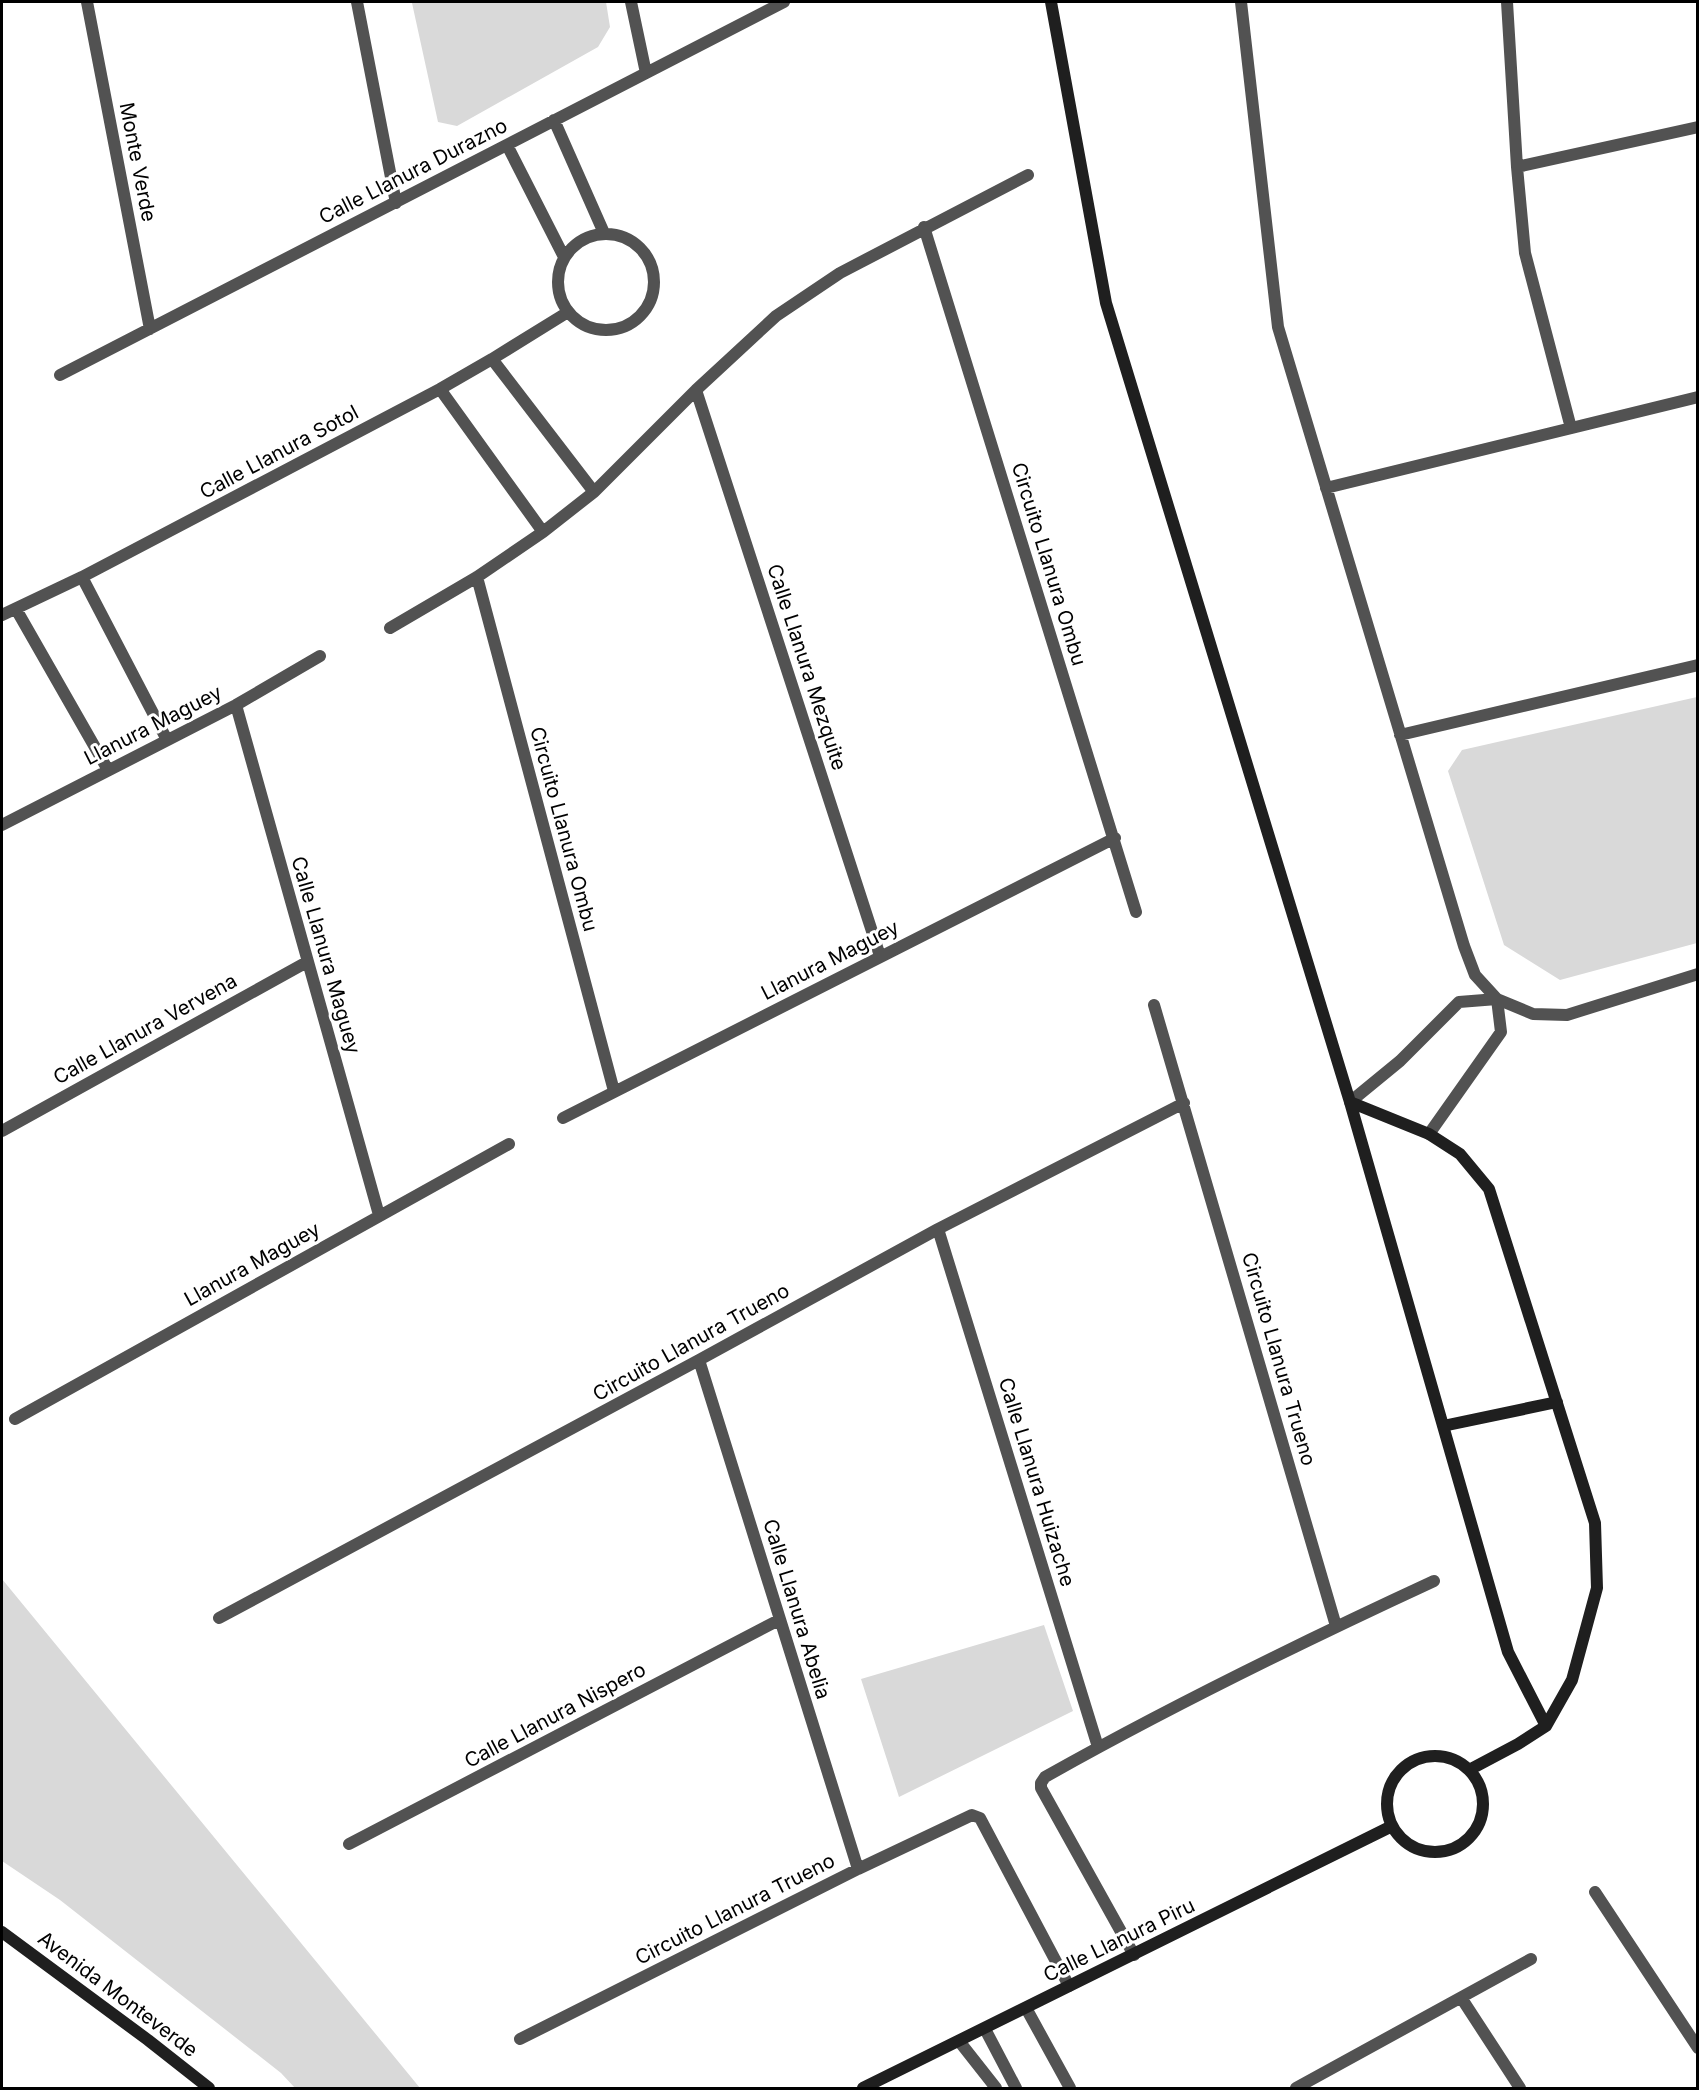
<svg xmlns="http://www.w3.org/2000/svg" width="1699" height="2090" font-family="Inter,sans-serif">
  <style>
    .green { fill: #d9d9d9 }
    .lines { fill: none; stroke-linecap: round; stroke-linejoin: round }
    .street { stroke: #525252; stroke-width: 12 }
    .secondary { stroke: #1f1f1f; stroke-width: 12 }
    .labels { text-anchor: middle; stroke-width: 6; stroke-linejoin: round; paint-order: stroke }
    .street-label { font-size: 20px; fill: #000; stroke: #fff }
  </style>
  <rect width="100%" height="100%" fill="#fff"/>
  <path class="green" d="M420,2H606L610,27L598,47L457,126L438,122L412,3Z
    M1697,697V943L1560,980L1504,945L1448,771L1462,750Z
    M2,1579L420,2088H295L281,2073L60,1900L2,1861Z
    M1044,1625L1073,1711L899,1797L861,1679Z"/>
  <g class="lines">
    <path class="street" d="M87,2L150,329
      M357,2L396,203
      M631,2L646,73
      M1241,2L1278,327L1464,946L1475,975L1497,999L1533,1014L1567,1015L1698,974
      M1507,2L1517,167L1525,253L1571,428
      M554,120L604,233
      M507,145L564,257
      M1517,167L1698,127
      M924,227L1136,912
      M558 282a48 48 0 1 1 96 0a48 48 0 1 1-96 0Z
      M492,359L594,492
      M60,375L784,2
      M440,389L543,532
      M696,390L880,956
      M1326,488L1698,397
      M82,577L167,740
      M477,577L614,1091
      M16,609L108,770
      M2,615L82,577L440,389L492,359L568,312
      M390,628L477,577L543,532L594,492L696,390L776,316L840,273L1028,175
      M236,705L379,1215
      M1400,735L1698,665
      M2,825L236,705L320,656
      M1154,1005L1336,1626
      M1350,1102L1400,1061L1459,1002L1497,999
      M563,1118L1115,838
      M2,1131L307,962
      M1429,1134L1501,1032L1497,999
      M938,1229L1098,1747
      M699,1360L858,1869
      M15,1419L509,1144
      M219,1618L699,1360L938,1229L1184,1103
      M349,1844L779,1620
      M1595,1892L1698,2048
      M1134,1955L1041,1788V1783L1045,1777C1171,1706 1302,1642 1434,1581
      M1462,1999L1520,2088
      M1026,2008L1070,2088
      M985,2029L1016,2088
      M520,2039L858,1869L972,1815L980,1818L1069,1986
      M959,2041L996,2088
      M1296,2088L1531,1959"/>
    <path class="secondary" d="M1051,2L1106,303L1350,1102L1508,1652L1546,1726
      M1350,1102L1429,1134L1460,1154L1489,1189L1595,1523L1597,1588L1572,1680L1546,1726L1518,1744L1469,1770
      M1443,1426L1557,1402
      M1387 1804a48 48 0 1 1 96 0a48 48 0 1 1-96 0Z
      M2,1932L148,2040L209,2088
      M863,2088L1392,1826"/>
  </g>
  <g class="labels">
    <g class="street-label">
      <text transform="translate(138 162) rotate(79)" y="7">Monte Verde</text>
      <text transform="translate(413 171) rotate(-27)" y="7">Calle Llanura Durazno</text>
      <text transform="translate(279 452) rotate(-28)" y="7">Calle Llanura Sotol</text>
      <text transform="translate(1049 564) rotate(73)" y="7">Circuito Llanura Ombu</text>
      <text transform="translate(807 667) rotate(72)" y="7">Calle Llanura Mezquite</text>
      <text transform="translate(153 725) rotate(-27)" y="7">Llanura Maguey</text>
      <text transform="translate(564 829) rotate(75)" y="7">Circuito Llanura Ombu</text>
      <text transform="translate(326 955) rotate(74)" y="7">Calle Llanura Maguey</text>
      <text transform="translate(830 960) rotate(-27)" y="7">Llanura Maguey</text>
      <text transform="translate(145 1029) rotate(-29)" y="7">Calle Llanura Vervena</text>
      <text transform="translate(252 1264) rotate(-29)" y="7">Llanura Maguey</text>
      <text transform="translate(691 1342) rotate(-29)" y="7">Circuito Llanura Trueno</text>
      <text transform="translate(1279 1359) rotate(74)" y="7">Circuito Llanura Trueno</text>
      <text transform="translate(1037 1482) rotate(73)" y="7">Calle Llanura Huizache</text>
      <text transform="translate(797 1609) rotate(73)" y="7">Calle Llanura Abelia</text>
      <text transform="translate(555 1715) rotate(-28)" y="7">Calle Llanura Nispero</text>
      <text transform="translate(735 1909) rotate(-27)" y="7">Circuito Llanura Trueno</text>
      <text transform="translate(1119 1940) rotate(-26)" y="7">Calle Llanura Piru</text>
      <text transform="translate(118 1994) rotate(37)" y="7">Avenida Monteverde</text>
    </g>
  </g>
  <rect width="1699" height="2090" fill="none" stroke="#000000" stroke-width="6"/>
</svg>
